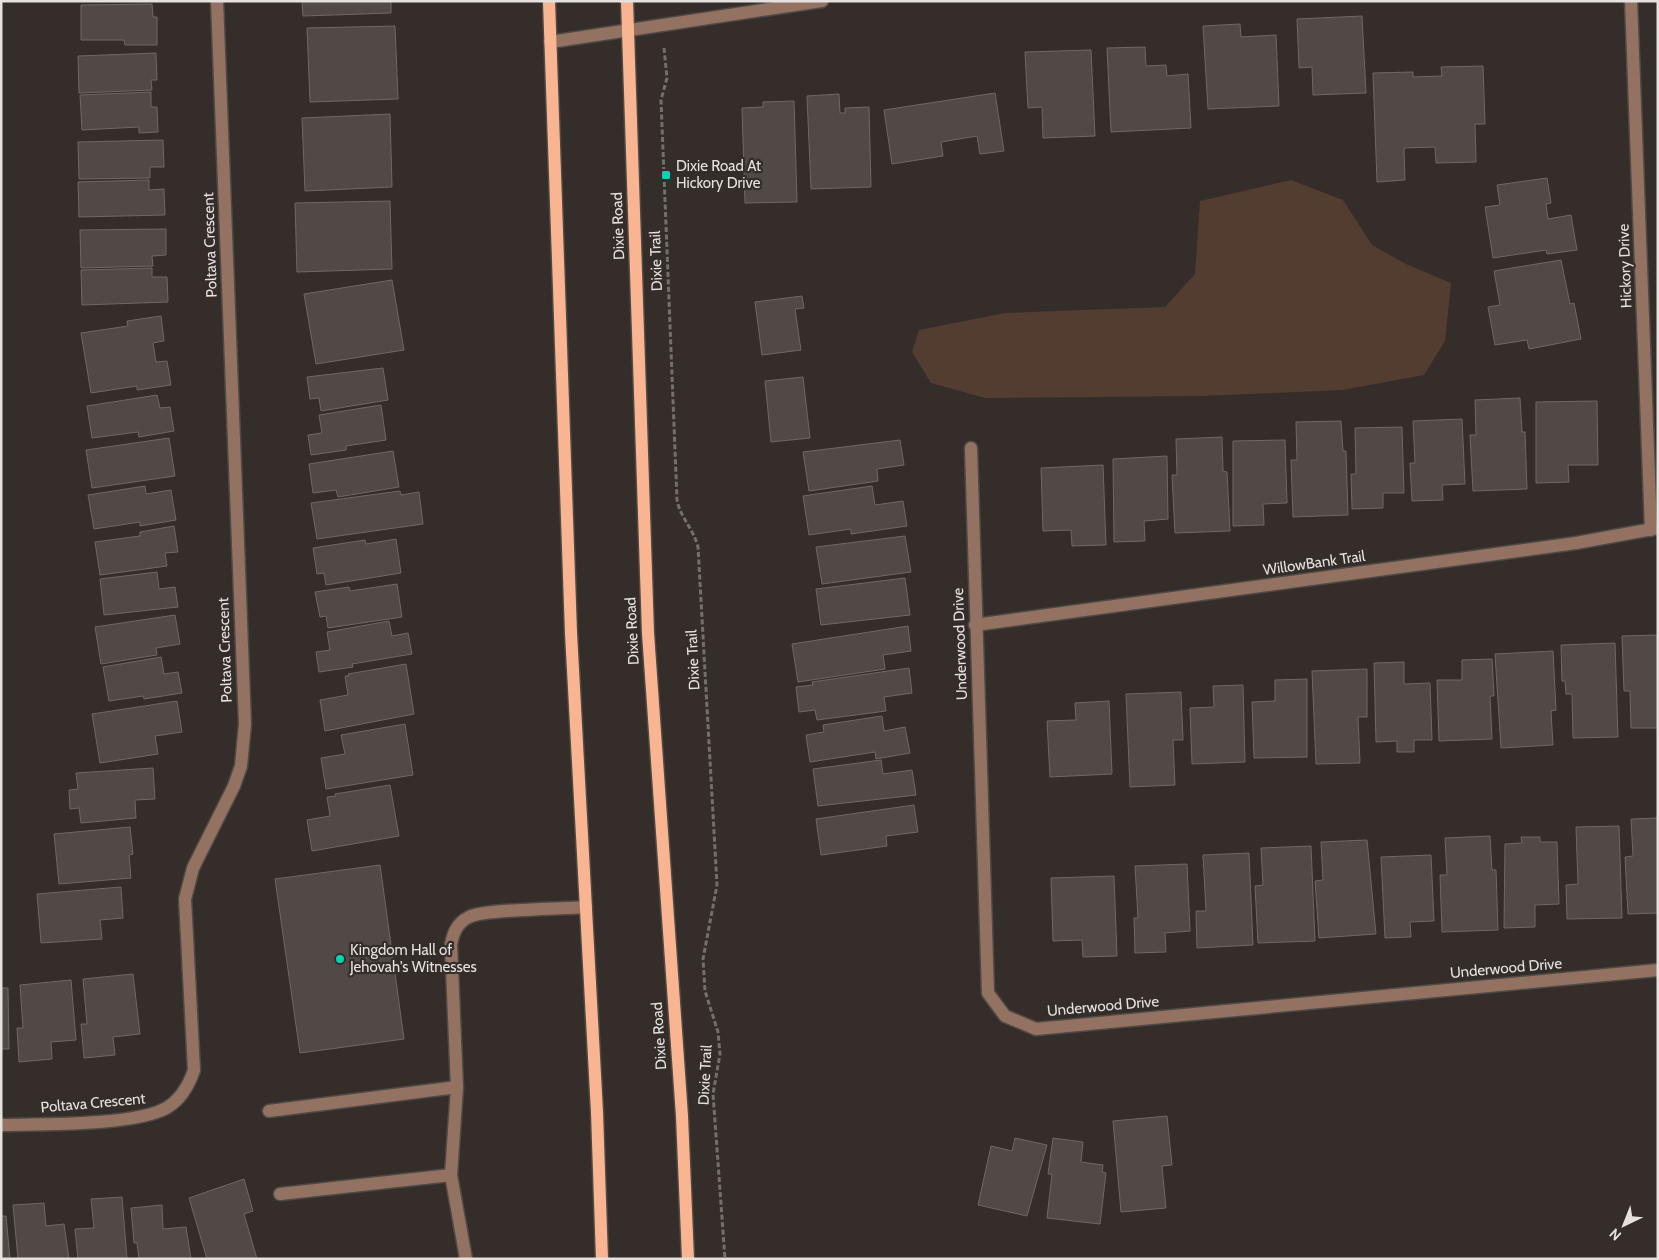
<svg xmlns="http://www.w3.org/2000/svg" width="1659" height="1260" font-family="Cabin,sans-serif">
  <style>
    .green { fill: #533c30 }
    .building { fill: #504945; stroke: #706864 }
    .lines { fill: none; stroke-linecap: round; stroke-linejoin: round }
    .minor-casing { stroke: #504a46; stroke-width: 15 }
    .major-casing { stroke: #504a46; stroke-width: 15 }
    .path { stroke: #756f6c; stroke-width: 3; stroke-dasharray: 5 2.5; stroke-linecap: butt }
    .minor { stroke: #937261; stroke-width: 12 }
    .major { stroke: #f9b592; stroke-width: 12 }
    .poi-dot { fill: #02d5b6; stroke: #342d29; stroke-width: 2 }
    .labels { text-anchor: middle; stroke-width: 4.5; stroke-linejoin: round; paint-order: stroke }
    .poi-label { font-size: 15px; fill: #e6e1df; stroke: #342d29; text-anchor: start }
    .street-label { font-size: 15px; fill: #e6e1df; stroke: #342d29 }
  </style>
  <rect width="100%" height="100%" fill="#342d29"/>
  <path class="green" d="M1291,180L1343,200L1372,245L1406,264L1451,283L1445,341L1424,375L1343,390L1203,396L985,398L931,383L912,352L919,330L1005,313L1165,307L1195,274L1200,201Z"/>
  <path class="building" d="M302,1H391V13L303,16Z
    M152,4L153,17H157V45H125L124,40H81V5Z
    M1362,16L1366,93L1313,95L1312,67L1299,68L1297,19Z
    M1240,24L1241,37L1276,35L1279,106L1208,109L1203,26Z
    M395,26L398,99L310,102L307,28Z
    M1145,47L1146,66L1166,65L1167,76L1188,74L1191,128L1111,132L1107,48Z
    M1091,50L1095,136L1043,138L1042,107L1028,108L1025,52Z
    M156,53L157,80H151L152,90L79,93L78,56Z
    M1483,66L1485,124H1475L1476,162L1436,163L1435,147L1404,148L1405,180L1377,182L1373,73L1413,72V77L1442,76L1441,67Z
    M151,92V107H157L158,132L139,133V127L82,130L80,95Z
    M995,93L1004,151L980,154L977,136L941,142L943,156L892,164L884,110Z
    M839,94L840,113H845V108L869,107L871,187L811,189L807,96Z
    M794,101L797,202L745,203L742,108L763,107V102Z
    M390,114L392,187L305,191L302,118Z
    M163,140L164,167H150V178L79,179L78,142Z
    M1547,178L1551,203L1546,204L1548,219L1571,215L1577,250L1547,254L1546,250L1493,258L1485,207L1500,205L1497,185Z
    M149,180V190L164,189L165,215L79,217L78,182Z
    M390,201L392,269L297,272L295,203Z
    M166,229V255L152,256L153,266L81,268L80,230Z
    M1561,260L1570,304L1574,303L1581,339L1529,349L1527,340L1495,345L1488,307L1500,305L1494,271Z
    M152,268V277H167L168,302L82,305L81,270Z
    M392,280L404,350L316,364L304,294Z
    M802,296L804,308L795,309L801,350L762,355L755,302Z
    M161,316L164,341L153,343L156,362L167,361L171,385L137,390V386L91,393L81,333L128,326L127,321Z
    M383,368L388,400L321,411L319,398L310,399L307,377Z
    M803,377L810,438L771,442L765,381Z
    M157,395L160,408L170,407L174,431L139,437L138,432L92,438L87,406Z
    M1520,398L1522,432H1525L1527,489L1473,491L1470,435H1476L1475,400Z
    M1597,401L1598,465H1568L1569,482L1536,483V402Z
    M381,405L386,440L346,446V450L311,455L308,435L322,433L319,415Z
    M1462,419L1465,484L1442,485L1443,500L1412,501L1410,463H1415L1413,421Z
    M1341,421L1343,451H1346L1348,515L1293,517L1291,460H1297L1296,422Z
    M1402,427L1404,493H1383V508L1352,509L1351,474H1356L1355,428Z
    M1222,437L1223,471L1227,472L1230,531L1175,533L1172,475H1177L1176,439Z
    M169,438L175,476L92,488L86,450Z
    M900,440L904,465L877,469L878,481L809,491L803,452Z
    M1285,440L1287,503L1263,504L1264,525L1233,526V441Z
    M393,451L399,487L338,497L336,490L313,493L309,464Z
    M1167,456L1168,519L1144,521L1145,541L1114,542L1113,459Z
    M1103,465L1106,545L1072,546L1071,530L1043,531L1041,468Z
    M145,486L146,494L171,490L176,520L140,526V522L94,529L88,495Z
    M872,486L875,505L903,501L907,526L851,534V529L809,535L803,496Z
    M400,491L401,495L419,492L423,524L317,539L311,503Z
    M174,526L178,552L165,553L167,566L100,575L95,542L140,536V532Z
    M905,536L911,572L822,584L816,547Z
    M396,539L401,573L326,585L324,573L317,574L313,548L365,540L366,544Z
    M157,572L159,589L175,587L178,607L104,615L100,579Z
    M905,578L910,615L821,625L816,589Z
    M397,584L402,617L328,628L326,616L320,617L315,592L349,587L350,591Z
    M175,615L180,644L156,648L157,655L101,664L95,627Z
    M389,621L392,636L408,633L412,654L352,664L353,667L319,672L316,652L330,650L327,632Z
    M908,626L911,651L883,655L885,669L798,682L792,644Z
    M1658,635V728H1631L1630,691H1624L1622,636Z
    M1615,643L1618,737L1573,738L1572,694H1566L1565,681H1562L1561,645Z
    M1553,651L1556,710L1551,711L1553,745L1501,748L1495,654Z
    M161,657L164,674L178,672L182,693L144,699L143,696L109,701L103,667Z
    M1492,659L1494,696H1490L1492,739L1439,741L1437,680H1462V660Z
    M1404,662V684L1430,683L1432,740H1414V752H1397V741L1376,742L1374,663Z
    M406,664L414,714L325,731L320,700L348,695L345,676H349L348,674Z
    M909,668L912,693L884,697L886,711L817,720L815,710L799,712L796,687L813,685L812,682Z
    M1367,669V717H1358L1360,763L1316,764L1312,671Z
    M1307,679V757L1254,758L1252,702L1275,701V680Z
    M1243,685L1245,762L1192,764L1190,708L1214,707L1213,686Z
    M1181,692L1183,740H1173L1175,785L1130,787L1126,694Z
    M177,701L182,732L155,736L158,754L100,763L92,714Z
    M1109,701L1112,774L1050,777L1047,721L1076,720L1075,703Z
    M882,716L884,731L905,727L910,753L876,759L875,752L810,762L806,735L824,732L823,725Z
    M405,724L413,775L326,789L321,758L345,754L341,735Z
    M881,760L883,774L912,770L916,795L818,806L813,769Z
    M153,768L155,799L135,800L136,818L81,823L79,808L70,809L69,790L78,789L76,773Z
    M390,785L399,836L312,851L307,820L330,816L327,797L336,796L335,794Z
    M914,805L918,832L886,836L887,846L821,855L816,819Z
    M1658,818V913L1628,914L1625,857L1633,856L1631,819Z
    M1619,826L1622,918L1567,919L1566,885L1578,884L1576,827Z
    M130,827L133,854L129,855L131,878L59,884L54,834Z
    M1490,836L1492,870H1496L1498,930L1442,932L1440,875H1447L1445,838Z
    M1521,837H1540V842H1557L1559,904L1535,905V927L1504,928L1505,844L1522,843Z
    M1367,840L1376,934L1319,938L1315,881L1323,880L1321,842Z
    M1311,846L1315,941L1258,943L1255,886L1263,885L1261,848Z
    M1249,853L1253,945L1197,948L1196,911H1206L1203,855Z
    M1431,855L1434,921L1410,922L1411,937L1385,938L1381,857Z
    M1187,864L1190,931L1165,933L1166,952L1135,953L1134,918H1138L1135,866Z
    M380,865L404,1039L300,1053L275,879Z
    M1114,876L1117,956L1083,957L1082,940L1053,941L1051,878Z
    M121,887L123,918L100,920L102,939L41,943L37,894Z
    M133,974L140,1034L113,1037L115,1055L84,1058L81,1024H87L83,979Z
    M71,980L76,1040L51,1042L52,1059L19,1062L17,1028H23L20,985Z
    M1,988H8L9,1049H1Z
    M1167,1116L1172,1165L1162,1166L1166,1208L1121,1212L1113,1121Z
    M1015,1138L1047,1145L1027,1216L978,1205L991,1146L1012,1151Z
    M1053,1138L1083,1142L1081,1162L1103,1165L1102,1172L1106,1173L1100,1224L1047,1218L1052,1174H1048Z
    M244,1179L253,1211L244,1214L257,1259H207L189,1198Z
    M122,1197L127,1259H78L75,1229L94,1228L91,1199Z
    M44,1203L46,1226L64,1224L69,1259H18L13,1205Z
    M162,1205L163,1229L186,1227L191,1259H139L137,1243H134L131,1208Z
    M1,1216H6L10,1259H1Z"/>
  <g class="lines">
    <g class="minor-casing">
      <path id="minor" d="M1631,1L1651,530
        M550,42L822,1
        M971,448L988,993L1005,1016L1036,1029L1658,970
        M975,625L1576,543L1658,528
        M269,1111L457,1087
        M1,1125C40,1124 138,1126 168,1107C182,1098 189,1085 194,1070L185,899L193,868L234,786L241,766L245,724L217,1
        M280,1194L451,1175
        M466,1259L451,1175L457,1087L451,945C453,933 457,923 469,917C483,909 564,909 586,907"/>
    </g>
    <g class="major-casing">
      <path id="major" d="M549,1L571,633L597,1112L602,1259
        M627,1L648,633L682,1116L688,1259"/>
    </g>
    <path class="path" d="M664,48L667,78L661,100L677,500C680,517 693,528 698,547L717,885L703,959L705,991L718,1032L720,1054L713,1094L725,1259"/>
    <use href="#minor" class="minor"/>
    <use href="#major" class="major"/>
  </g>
  <g class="poi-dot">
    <rect x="661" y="170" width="10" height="10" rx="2.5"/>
    <circle cx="340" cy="959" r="5"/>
  </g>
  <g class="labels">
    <g class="poi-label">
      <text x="676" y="171">Dixie Road At<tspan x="676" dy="17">Hickory Drive</tspan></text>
      <text x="350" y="955">Kingdom Hall of<tspan x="350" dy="17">Jehovah's Witnesses</tspan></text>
    </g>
    <g class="street-label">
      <text transform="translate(618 226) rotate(-92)" y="5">Dixie Road</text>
      <text transform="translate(210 245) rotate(-92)" y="5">Poltava Crescent</text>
      <text transform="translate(656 261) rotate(-92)" y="5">Dixie Trail</text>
      <text transform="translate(1625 266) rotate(-92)" y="5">Hickory Drive</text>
      <text transform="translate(1314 563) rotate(-8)" y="5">WillowBank Trail</text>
      <text transform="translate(632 631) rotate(-93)" y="5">Dixie Road</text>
      <text transform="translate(960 644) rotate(-92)" y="5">Underwood Drive</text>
      <text transform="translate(225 650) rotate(-92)" y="5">Poltava Crescent</text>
      <text transform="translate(693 660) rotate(-93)" y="5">Dixie Trail</text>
      <text transform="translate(1506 968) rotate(-5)" y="5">Underwood Drive</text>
      <text transform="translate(1103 1006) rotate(-5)" y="5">Underwood Drive</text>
      <text transform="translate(659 1036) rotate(-94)" y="5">Dixie Road</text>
      <text transform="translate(705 1075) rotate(-87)" y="5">Dixie Trail</text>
      <text transform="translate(93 1103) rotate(-5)" y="5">Poltava Crescent</text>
    </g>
  </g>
  <rect width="1659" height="1260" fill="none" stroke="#e6e1df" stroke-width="5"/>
  <g transform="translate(1624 1225) rotate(223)" stroke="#342d29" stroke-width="4" paint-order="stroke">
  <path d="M0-4L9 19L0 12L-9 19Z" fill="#e6e1df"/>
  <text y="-8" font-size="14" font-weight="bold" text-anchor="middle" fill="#e6e1df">N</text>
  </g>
</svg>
